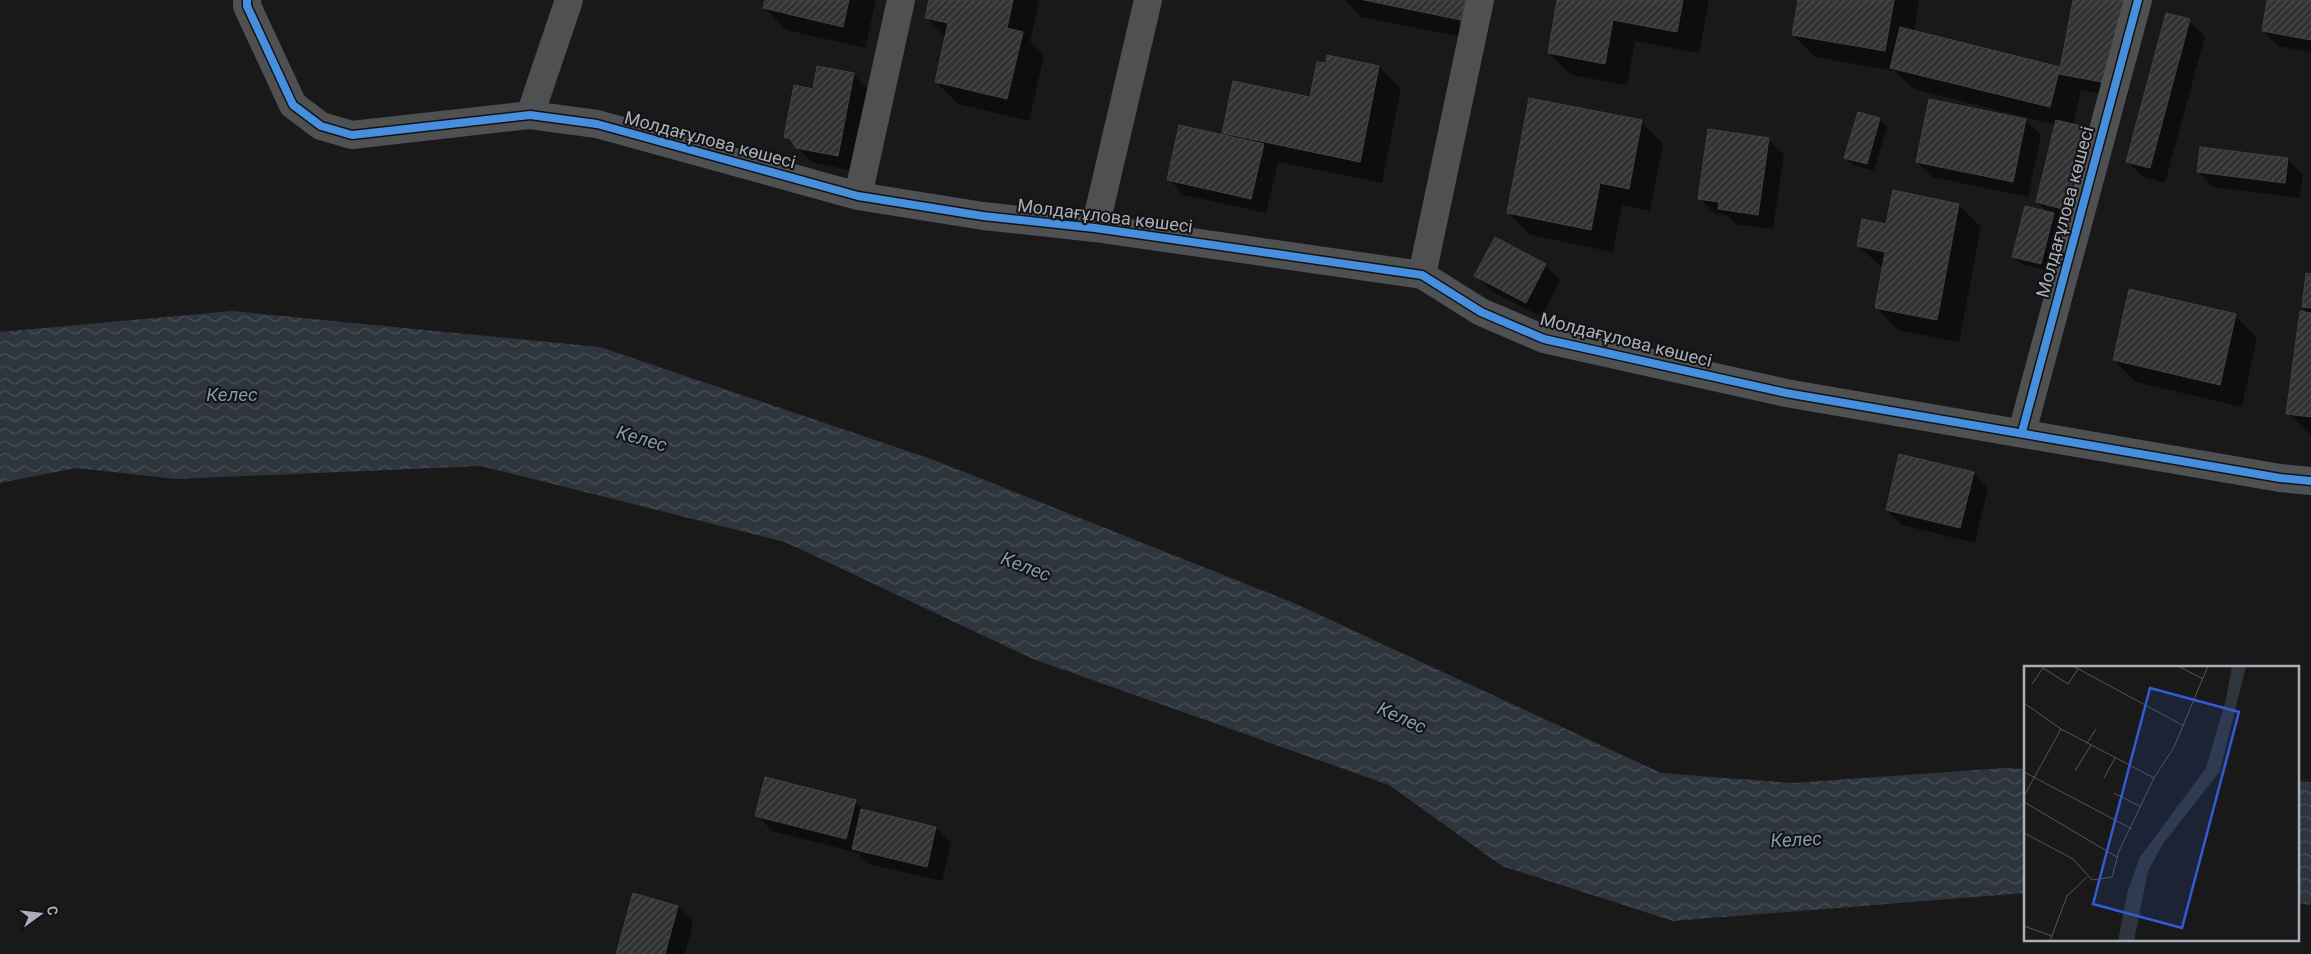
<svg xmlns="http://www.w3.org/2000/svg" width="2311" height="954" font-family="Roboto,sans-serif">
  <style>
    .water { fill: url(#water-waves) }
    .shadow { fill: #0007 }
    .building { fill: url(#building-hatch); stroke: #414245 }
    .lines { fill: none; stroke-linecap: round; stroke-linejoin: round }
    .street { stroke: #4f5052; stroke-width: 28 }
    .cycleway-casing { stroke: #131315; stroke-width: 11 }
    .cycleway { stroke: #468fdf; stroke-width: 8 }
    .labels { text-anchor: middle; stroke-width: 4; stroke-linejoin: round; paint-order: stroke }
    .street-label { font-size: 18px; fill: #aaaeb9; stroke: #131315 }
    .water-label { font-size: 19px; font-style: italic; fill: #8399b2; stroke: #131315 }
    .inset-road { fill: none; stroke: #535559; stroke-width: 1 }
    .view { fill: #325cd3; fill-opacity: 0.15; stroke: #325cd3; stroke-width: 2.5 }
    .inset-edge { fill: none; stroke: #aaaeb9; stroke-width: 2.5 }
  </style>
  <defs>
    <pattern id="water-waves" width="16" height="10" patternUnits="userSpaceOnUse" patternTransform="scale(1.25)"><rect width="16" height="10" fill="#2e353c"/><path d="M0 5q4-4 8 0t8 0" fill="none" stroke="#4a5056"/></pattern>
    <pattern id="building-hatch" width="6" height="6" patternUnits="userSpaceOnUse" patternTransform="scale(1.25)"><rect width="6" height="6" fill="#323233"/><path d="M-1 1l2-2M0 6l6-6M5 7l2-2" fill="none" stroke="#4d4d4e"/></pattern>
  </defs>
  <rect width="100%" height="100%" fill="#191919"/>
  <path class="water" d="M232,311L600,347L934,460L1294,603L1661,773L1792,783L2005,768L2025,769V893L1673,921L1502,866L1389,785L1033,659L785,542L481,466L176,479L76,468L0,483V332Z
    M2297,781L2311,782V905L2297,903Z"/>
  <path class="shadow" d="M766,0H876L865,48L786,30L764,8Z
    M931,0H1036L1039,3L1030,41L1044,55L1029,121L958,104L936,82L946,37L927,18Z
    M1345,0H1464L1459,25L1483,41L1361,17Z
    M1558,0H1709L1699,53L1635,41L1627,85L1571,75L1549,53Z
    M1799,0H1919L1914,32L2061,70L2075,0L2145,6L2127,99L2081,90L2073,125L2086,128L2101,144L2081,225L2058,219L2061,222L2049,271L2021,264L2014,256L2048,213L2037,202L2056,125L1914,89L1895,71L1815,57L1793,35Z
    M2269,0H2311V52L2278,46L2263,30Z
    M2189,21L2205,36L2165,183L2143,177L2127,161Z
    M1379,67L1401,89L1382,183L1278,162L1266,213L1184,195L1169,179L1227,137L1223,133L1311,98Z
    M853,74L868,90L853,171L812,162L786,137L814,91Z
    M1880,119L1887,127L1874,171L1853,165L1846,158Z
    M2025,120L2041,135L2028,197L1932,177L1917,162Z
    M1641,122L1663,144L1650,211L1622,205L1613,252L1530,235L1508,213Z
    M1768,139L1784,155L1773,229L1735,224L1727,215L1715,214L1699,198Z
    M2287,159L2303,175L2300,198L2213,187L2198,171Z
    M1959,205L1981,227L1959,342L1898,330L1876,307L1883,268L1858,246L1887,226Z
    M1545,265L1560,280L1542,317L1491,291L1476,276Z
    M2311,275V436L2288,413L2310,314L2303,307Z
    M2235,316L2257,338L2242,407L2136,382L2114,360Z
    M1973,473L1988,488L1975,543L1902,525L1887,510Z
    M855,801L864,811L936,828L951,843L942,881L869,864L858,853L772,831L757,815Z
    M634,895L678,907L693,922L685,954H618Z"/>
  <path class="building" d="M765,0H849L843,27L763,8Z
    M929,0H1013L1007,28L1023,32L1007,99L935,82L948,23L925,18Z
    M1364,0H1465L1461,20Z
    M1557,0H1683L1677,32L1613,20L1605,64L1548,53Z
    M1798,0H1894L1885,51L1792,35Z
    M2073,0H2128L2112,84L2059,74Z
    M2267,0H2311V40L2262,31Z
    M2166,13L2190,19L2150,168L2126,162Z
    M1900,27L2060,67L2050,107L1890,68Z
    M1327,55L1379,66L1360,162L1222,133L1233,81L1310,97L1317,62L1326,63Z
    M817,66L854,73L838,156L796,148L790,139L784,137L794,85L813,89Z
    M1529,98L1642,120L1629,189L1600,183L1591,230L1507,213Z
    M1929,99L2026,119L2013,182L1916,162Z
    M1858,112L1880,118L1867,164L1844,158Z
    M2056,120L2086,127L2066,210L2036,202Z
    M1179,125L1264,144L1251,199L1167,180Z
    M1708,129L1769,138L1758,215L1718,209L1719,202L1698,199Z
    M2200,147L2288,158L2285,183L2197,172Z
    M1893,190L1959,204L1937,320L1875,308L1885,252L1857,246L1862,219L1886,224Z
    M2025,206L2054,213L2041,264L2012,257Z
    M1495,237L1546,264L1526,303L1474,276Z
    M2306,273L2311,274V308L2302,307Z
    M2129,289L2236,314L2220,385L2113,360Z
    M2300,311L2311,313V417L2286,414Z
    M1899,454L1974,472L1960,528L1886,510Z
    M765,777L856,800L846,839L755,816Z
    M861,809L936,827L927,867L852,849Z
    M633,893L678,906L665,954H616Z"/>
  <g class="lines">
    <path class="street" d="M247,0V6L293,105L321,126L352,135L530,115L597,124L858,196L983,216L1095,228L1422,275L1481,312L1544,339L1786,393L2280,478L2311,481
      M530,115L569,0
      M858,196L901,0
      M1095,228L1148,0
      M1422,275L1480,0
      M2022,432L2138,0"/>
    <g class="cycleway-casing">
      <path id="cycleway" d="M247,0V6L293,105L321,126L352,135L530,115L597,124L858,196L983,216L1095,228L1422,275L1481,312L1544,339L1786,393L2280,478L2311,481
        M2022,432L2138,0"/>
    </g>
    <use href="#cycleway" class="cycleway"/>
  </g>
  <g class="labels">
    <g class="street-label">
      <text transform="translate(710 140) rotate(15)" y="6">Молдағұлова көшесі</text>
      <text transform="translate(2065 212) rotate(-75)" y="6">Молдағұлова көшесі</text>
      <text transform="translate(1105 216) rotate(7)" y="6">Молдағұлова көшесі</text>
      <text transform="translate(1626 340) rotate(14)" y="6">Молдағұлова көшесі</text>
    </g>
    <g class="water-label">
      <text x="232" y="401">Келес</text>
      <text transform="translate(642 438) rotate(16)" y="7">Келес</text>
      <text transform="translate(1026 566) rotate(21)" y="7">Келес</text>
      <text transform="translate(1402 717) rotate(24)" y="7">Келес</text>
      <text transform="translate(1796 839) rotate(-3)" y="7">Келес</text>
    </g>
  </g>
  <g transform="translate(2024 666)">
    <rect width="275" height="275" fill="#191919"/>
    <path d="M208,0H222L196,105L139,178L124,205L110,275H94L104,224L116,191L182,102L202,33Z" fill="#2e353c"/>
    <path class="inset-road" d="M49,0L160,60M154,0L179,13M8,18L19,2L44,18L54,3M0,37L37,63L130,112M63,77L72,63M51,105L67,79M0,106L108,163M80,112L91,92M90,127L117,141M0,130L37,63M0,136L93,191M0,167L49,193L68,214L88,211L95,185L130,112L150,81L184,0M0,260L28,270M26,275L43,230L63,211"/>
    <path class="view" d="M126,22L215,46L158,262L69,238Z"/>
    <rect width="275" height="275" class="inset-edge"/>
  </g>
  <g transform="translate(40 914) rotate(75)" stroke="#131315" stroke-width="4" paint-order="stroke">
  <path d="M0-4L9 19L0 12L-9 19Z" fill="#aaaeb9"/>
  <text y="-8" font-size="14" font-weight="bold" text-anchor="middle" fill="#aaaeb9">С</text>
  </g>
</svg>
